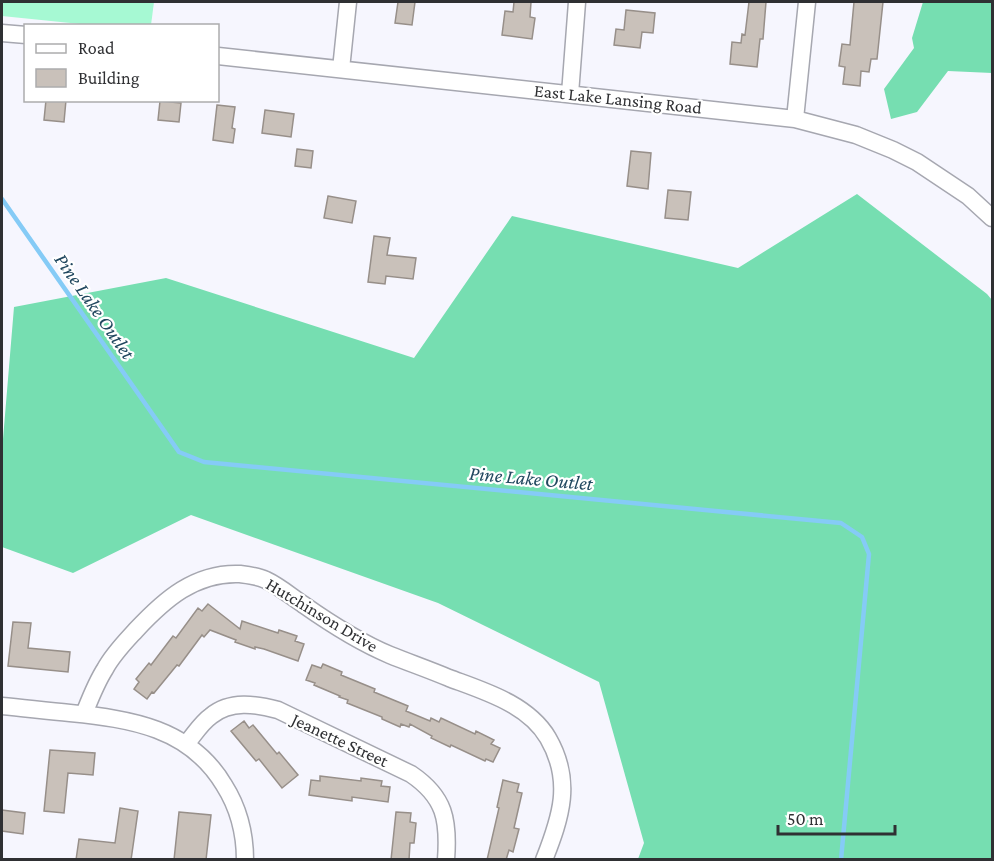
<svg xmlns="http://www.w3.org/2000/svg" width="994" height="861" font-family="'Crimson Pro',serif">
  <style>
    .green { fill: #a6f9d3 }
    .forest { fill: #76deb1 }
    .lines { fill: none; stroke-linecap: round; stroke-linejoin: round }
    .stream { stroke: #85cbf6; stroke-width: 4.5 }
    .building { fill: #c9c1ba; stroke: #978f89; stroke-width: 1.5 }
    .minor-casing { stroke: #a6a7b0; stroke-width: 19 }
    .minor { stroke: #fff; stroke-width: 16 }
    .labels { text-anchor: middle; stroke-width: 4.5; stroke-linejoin: round; paint-order: stroke }
    .street-label { font-size: 18px; fill: #2f3033; stroke: #fff }
    .water-label { font-size: 20px; font-style: italic; fill: #21485f; stroke: #fff }
  </style>
  <rect width="100%" height="100%" fill="#f6f6fe"/>
  <path class="green" d="M2,2H154L151,25H90L2,16Z"/>
  <path class="forest" d="M923,2H992V73L948,71L917,112L891,119L884,89L914,48L912,38Z
    M857,194L987,294L992,300V859H638L644,843L599,682L438,603L191,515L73,573L2,547V451L14,307L166,278L414,358L512,216L738,268Z"/>
  <g class="lines">
    <path class="stream" d="M2,199L179,452L204,462L841,523L862,537L869,554L841,860"/>
  </g>
  <path class="building" d="M398,2H415L412,25L395,23Z
    M514,2H531L530,17L535,18L532,39L502,35L505,11L513,12Z
    M749,2H766L763,39H760L757,67L730,64L732,42L741,43L742,34L745,35Z
    M854,2H883L877,59H871L869,72L861,71L860,86L843,84L845,67L839,66L842,44L850,45Z
    M626,10L655,13L653,33L642,32L640,48L614,45L616,29L624,30Z
    M46,100H66L64,122L44,120Z
    M160,101L181,103L179,122L158,120Z
    M217,105L235,107L232,128L235,129L233,143L213,140Z
    M265,110L294,114L291,137L262,133Z
    M297,149L313,151L311,168L295,166Z
    M631,151L651,153L648,189L627,186Z
    M668,190L691,192L688,220L665,218Z
    M328,196L356,201L352,223L324,218Z
    M374,236L390,238L387,255L416,258L413,279L386,276L385,284L368,282Z
    M208,604L240,629L242,621L278,633L279,630L297,636L295,641L304,644L298,661L264,649L255,647V649L235,642L236,640L210,630L204,637L202,635L179,666L177,665L154,693L152,692L147,699L134,689L139,682L136,679L149,663L151,665L173,636L176,638L198,608L202,611Z
    M13,622L31,623L28,648L70,652L68,672L8,666Z
    M323,664L342,672L341,675L375,689L374,692L408,706L406,711L430,721L431,718L439,722L441,718L475,734L476,731L494,740L491,744L500,748L493,762L486,759L485,761L451,745L450,747L431,738L432,736L410,724L409,727L401,724L400,727L382,719V717L347,703L348,700L339,697L340,696L314,685L315,683L306,680L312,665L321,668Z
    M244,721L249,728L253,725L277,754L279,752L298,775L282,788L259,759L256,761L231,731Z
    M50,750L95,753L93,775L68,773L64,813L44,811Z
    M320,776L361,781V778L382,781L381,786L390,787L388,802L352,797V801L309,795L311,780L320,781Z
    M503,780L519,784L517,792L522,793L514,828L519,829L513,852L509,850L506,860H487L499,808L497,807Z
    M120,808L138,811L131,860H76L79,839L115,843Z
    M2,810L25,813L23,834L2,831Z
    M179,812L211,815L206,860H174Z
    M396,812L411,813L410,822L416,823L414,843H410L409,860H391Z"/>
  <g class="lines">
    <g class="minor-casing">
      <path id="minor" d="M2,33L26,35
        M218,56L795,119L856,135L893,150L917,162L968,196L992,218
        M341,69L348,2
        M570,94L577,2
        M795,119L807,2
        M2,706C24,708 47,711 70,713C131,719 190,728 224,785C238,807 245,834 245,860
        M84,714C90,699 96,683 105,669C113,654 125,642 136,630C164,600 195,572 240,574C248,575 258,576 266,580C279,586 292,597 304,605C331,624 359,642 390,655C410,663 430,670 449,678C484,691 528,704 548,738C573,781 561,817 544,860
        M186,744C194,735 201,723 211,716C230,700 256,704 278,710L411,774C445,797 449,820 446,860"/>
    </g>
    <use href="#minor" class="minor"/>
  </g>
  <g class="labels">
    <g class="street-label">
      <text transform="translate(618 99) rotate(6)" y="6">East Lake Lansing Road</text>
      <text transform="translate(322 615) rotate(31)" y="6">Hutchinson Drive</text>
      <text transform="translate(340 740) rotate(25)" y="6">Jeanette Street</text>
    </g>
    <g class="water-label">
      <text transform="translate(95 306) rotate(55)" y="7">Pine Lake Outlet</text>
      <text transform="translate(531 478) rotate(5)" y="7">Pine Lake Outlet</text>
    </g>
  </g>
  <rect width="994" height="861" fill="none" stroke="#2f3033" stroke-width="6"/>
  <rect x="24" y="24" width="195" height="78" fill="#ffffff" stroke="#acacad" stroke-width="1.5"/>
  <rect x="36" y="44" width="30" height="9" fill="#ffffff" stroke="#acacad" stroke-width="1.5"/>
  <text x="78" y="54" font-size="18" fill="#2f3033">Road</text>
  <rect x="36" y="69" width="30" height="18" fill="#c9c1ba" stroke="#acacad" stroke-width="1.5"/>
  <text x="78" y="84" font-size="18" fill="#2f3033">Building</text>
  <path d="M778 825v9h117v-9" fill="none" stroke="#2f3033" stroke-width="3"/>
  <text x="787" y="825" font-size="18" fill="#2f3033" stroke="#ffffff" stroke-width="4.5" paint-order="stroke">50 m</text>
</svg>
